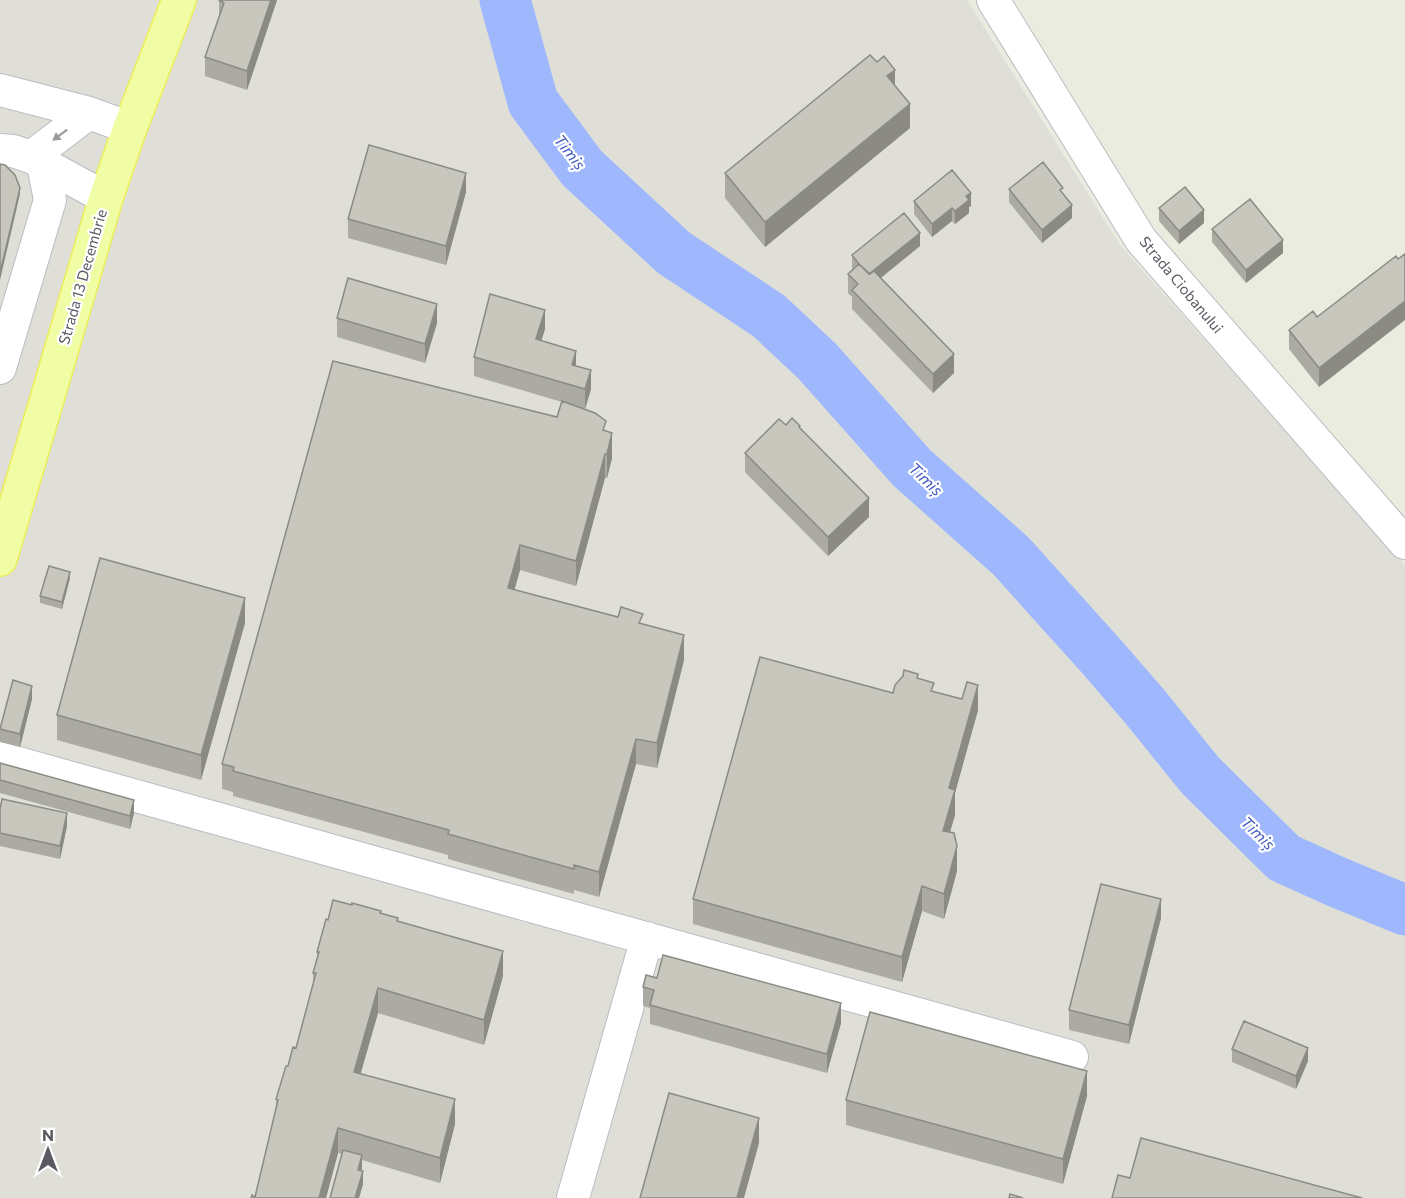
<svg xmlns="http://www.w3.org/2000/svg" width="1405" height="1198" font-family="Commissioner,sans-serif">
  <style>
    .industrial { fill: #dfdfd8 }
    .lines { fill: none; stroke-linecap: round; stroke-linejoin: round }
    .river { stroke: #9fb8fd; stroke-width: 51 }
    .minor-casing { stroke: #bbbcc2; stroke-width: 34 }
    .major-casing { stroke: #ecee57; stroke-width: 36 }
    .minor { stroke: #fff; stroke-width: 32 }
    .major { stroke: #f1fda4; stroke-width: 33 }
    .wall { fill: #ababa3 }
    .shaded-wall { fill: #8b8b84 }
    .building { fill: #c7c7bd; stroke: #8b8b84; stroke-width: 1.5 }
    .oneway { fill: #9b9ca0 }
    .labels { text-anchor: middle; stroke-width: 4.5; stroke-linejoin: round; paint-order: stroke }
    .street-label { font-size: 15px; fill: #595a61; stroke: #fff }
    .water-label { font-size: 16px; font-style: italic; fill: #435bc0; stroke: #fff }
  </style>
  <rect width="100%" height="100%" fill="#ebece0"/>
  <path class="industrial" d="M0,0H967L1120,245L1405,565V1198H0Z"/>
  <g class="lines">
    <path class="river" d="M505,0L533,102L582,168L674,253L769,316L817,361L912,468L1011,556L1102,657L1146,708L1200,775L1284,858L1337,882L1405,910"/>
    <g class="minor-casing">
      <path id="minor" d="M993,0L1141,240L1405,543
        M0,90L89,113L130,128
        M0,150L13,151L31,157L106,198
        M31,157L89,113
        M0,368L50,200L43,164
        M0,758L1072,1057
        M573,1198L647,938"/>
    </g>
    <g class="major-casing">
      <path id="major" d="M0,559L106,198L130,128L179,0"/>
    </g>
    <use href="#minor" class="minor"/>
    <use href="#major" class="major"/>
  </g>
  <path class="wall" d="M219,0H277L247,90L205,76V57L219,18Z
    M895,85L910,128L765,247L725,198V173Z
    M1009,189L1063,195L1072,218L1042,243L1009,202Z
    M466,192L446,265L348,238V219Z
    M914,201L971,206L969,207V213L955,224L952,221L932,237L914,214Z
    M1159,208L1204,223L1179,244L1159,221Z
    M1212,229L1283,253L1246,283L1212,242Z
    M920,246L881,278L954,373L933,393L852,309V297L848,293V274L853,270L852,268V255Z
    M1396,256L1319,387L1289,349V330L1317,317Z
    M337,318L437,323L425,363L337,337Z
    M545,329L541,341L576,366L591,389L585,409L571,405L606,431L612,458L607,478H605L576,586L520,570L514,590L643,624L684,660L657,768L636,764L599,897L574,890V894L448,859V855L233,796V792L222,789V764L557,417L562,402L474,376V357Z
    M786,425L800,428L869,517L828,556L745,472V453Z
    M70,578L62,609L40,603V596Z
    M245,623L201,780L57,740V715Z
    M918,679L934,692L978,710L955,793V815L950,832L957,871L944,919L922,911L902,982L693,924V899L893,693Z
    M32,699L20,747L0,742V727Z
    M0,763L134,813L130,829L0,793Z
    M0,809L67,826L60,859L0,846Z
    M381,914L503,976L484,1045L378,1013L360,1074L455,1124L440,1183L362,1160L361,1171L363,1184L359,1198H330L342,1154L338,1153L326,1198H251L255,1197L276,1108V1099L288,1066L296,1048L313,984V973L317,959V952L328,920Z
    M1161,918L1129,1044L1069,1030V1010Z
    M657,978L841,1023L827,1073L650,1024V1008L643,1006V987Z
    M1232,1049L1308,1061L1296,1089L1232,1062Z
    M1087,1096L1063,1184L846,1125V1100Z"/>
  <path class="shaded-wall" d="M271,0H277L247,90V71Z
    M895,70V94L887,76Z
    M910,104V128L765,247V222Z
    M466,173V192L446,265V246Z
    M20,188V194L0,280V273Z
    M971,193V206L969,207V213L955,224V211L966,196Z
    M1072,205V218L1042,243V230Z
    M952,208V221L932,237V224Z
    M1204,210V223L1179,244V231Z
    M920,233V246L868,288V275Z
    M1283,240V253L1246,283V270Z
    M1405,301V320L1319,387V368Z
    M437,304V323L425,363V344Z
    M545,310V329L536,358V339Z
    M576,351V370L572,365Z
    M954,354V373L933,393V374Z
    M591,370V389L585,409V389Z
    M612,433V458L607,478V454Z
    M605,454V478L576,586V561Z
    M869,498V517L828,556V537Z
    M520,545V570L508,613V588Z
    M70,572V578L62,609V602Z
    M245,598V623L201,780V755Z
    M684,635V660L657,768V743Z
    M978,685V710L955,793V815L943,856V831L949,788Z
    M32,686V699L20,747V734Z
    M636,739V764L599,897V872Z
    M134,800V813L130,829V816Z
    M67,813V826L60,859V846Z
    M957,846V871L944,919V894Z
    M922,886V911L902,982V957Z
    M1161,899V918L1129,1044V1025Z
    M503,951V976L484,1045V1020Z
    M378,988V1013L354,1097V1072Z
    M841,1003V1023L827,1073V1054Z
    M1308,1048V1061L1296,1089V1076Z
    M1087,1071V1096L1063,1184V1159Z
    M455,1099V1124L440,1183V1158Z
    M759,1118V1143L744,1198H737Z
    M338,1128V1153L326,1198H319Z
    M362,1155V1168L358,1183V1170Z
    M363,1171V1184L359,1198H355Z"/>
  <path class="building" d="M219,0H271L247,71L205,57L224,3Z
    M870,55L877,62L884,56L895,70L887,76L910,104L765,222L725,173Z
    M369,145L466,173L446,246L348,219Z
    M1043,162L1063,188L1060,190L1072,205L1042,230L1009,189Z
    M0,164L5,165L15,175L20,188L0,273Z
    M952,170L971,193L966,196L969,200L955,211L952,208L932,224L914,201Z
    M1185,187L1204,210L1179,231L1159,208Z
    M1250,199L1283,240L1246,270L1212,229Z
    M904,213L920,233L869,274L859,264L852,255Z
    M1405,254V301L1319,368L1289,330L1313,311L1317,317L1396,256L1398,259Z
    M859,264L870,274L874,271L954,354L933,374L852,290L858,284L848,274Z
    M348,278L437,304L425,344L337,318Z
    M490,294L545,310L536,339L576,351L572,365L591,370L585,389L474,357Z
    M333,361L557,417L562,401L595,413L606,421L603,430L612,433L607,454H605L576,561L520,545L508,588L618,617L621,607L643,614L639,623L684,635L657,743L636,739L599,872L574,865V869L448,834L449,830L233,771L234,767L222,764Z
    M792,418L800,426L799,427L869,498L828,537L745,453L779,419L786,425Z
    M100,558L245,598L201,755L57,715Z
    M49,566L70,572L62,602L40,596Z
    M760,657L893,693L895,685L903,676L904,670L918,674L917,678L934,683L931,691L962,699L967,682L978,685L949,788L955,790L943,831L954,833L957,846L944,894L922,886L902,957L693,899Z
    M13,680L32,686L20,734L0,729Z
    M0,763L134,800L130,816L0,780Z
    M2,799L67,813L60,846L0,833V809Z
    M1101,884L1161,899L1129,1025L1069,1010Z
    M333,900L352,905V903L381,911L380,913L398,918L397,921L503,951L484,1020L378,988L354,1072L455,1099L440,1158L338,1128L319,1198H251L252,1195L255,1197L278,1100L276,1099L286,1066H288L293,1047L296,1048L316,973H313L319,952H317L326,919L328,920Z
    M663,955L841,1003L827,1054L650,1005L654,990L643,987L646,975L657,978Z
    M870,1012L1087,1071L1063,1159L846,1100Z
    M1244,1021L1308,1048L1296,1076L1232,1049Z
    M669,1093L759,1118L737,1198H640Z
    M1141,1138L1362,1198H1112L1118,1175L1130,1178Z
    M343,1150L362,1155L358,1170L363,1171L355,1198H330Z
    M1010,1194L1023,1198H1009Z"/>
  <defs><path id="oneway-solid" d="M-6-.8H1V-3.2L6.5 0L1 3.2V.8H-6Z" transform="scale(1.5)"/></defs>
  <use class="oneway" href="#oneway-solid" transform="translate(60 135) rotate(143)"/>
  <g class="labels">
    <g class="street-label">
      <text transform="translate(83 277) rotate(-74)" y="5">Strada 13 Decembrie</text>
      <text transform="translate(1181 285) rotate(50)" y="5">Strada Ciobanului</text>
    </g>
    <g class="water-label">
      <text transform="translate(570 152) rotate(52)" y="6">Timiș</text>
      <text transform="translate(926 479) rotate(43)" y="6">Timiș</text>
      <text transform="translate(1258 833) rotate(44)" y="6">Timiș</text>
    </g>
  </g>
  <g transform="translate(48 1150)" stroke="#ffffff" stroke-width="4.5" paint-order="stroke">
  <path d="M0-4.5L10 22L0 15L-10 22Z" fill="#595a61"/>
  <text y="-9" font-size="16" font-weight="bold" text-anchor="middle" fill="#595a61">N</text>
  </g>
</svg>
